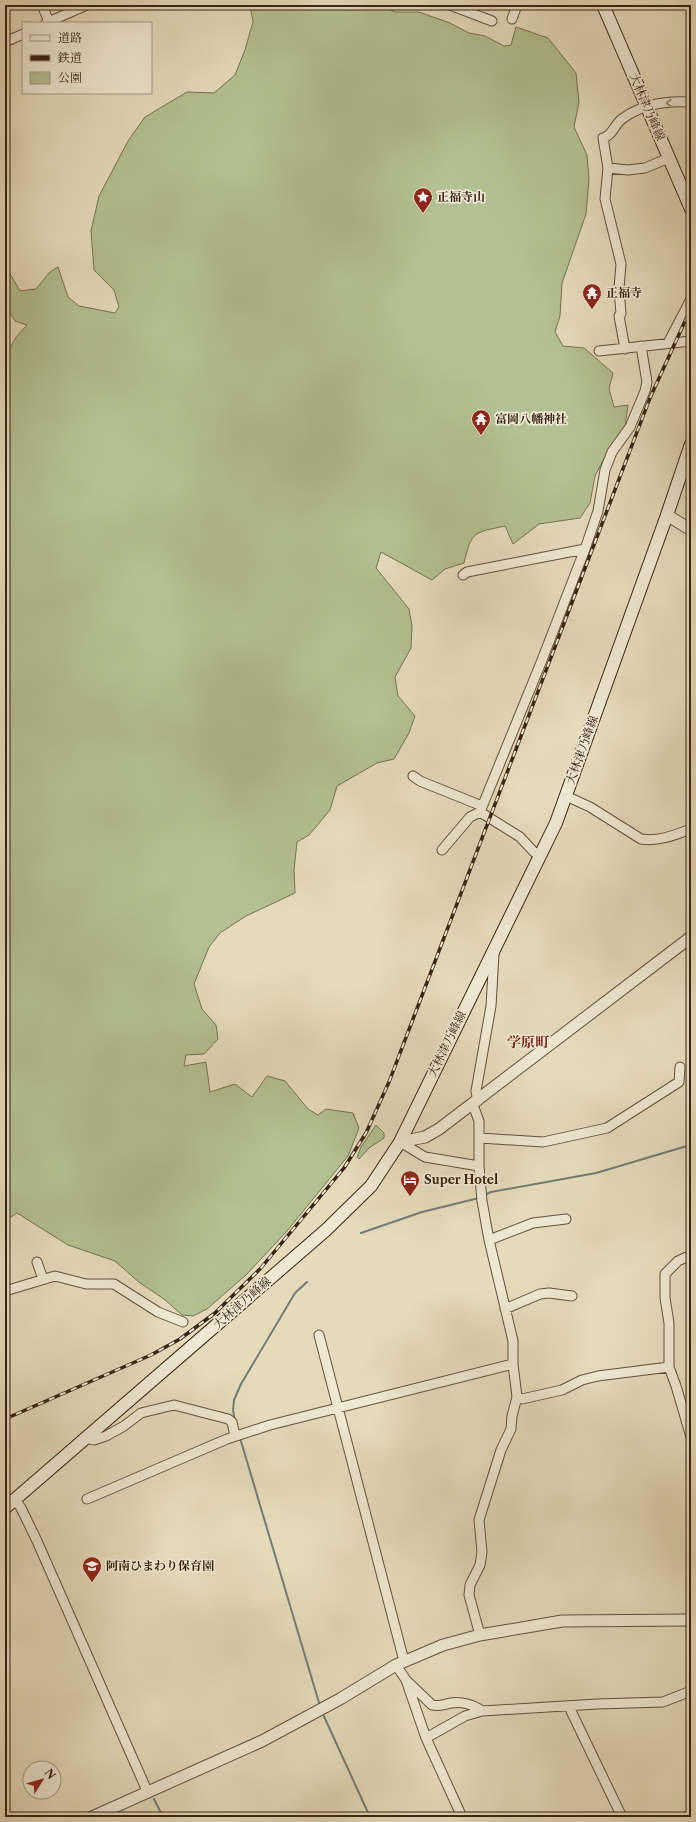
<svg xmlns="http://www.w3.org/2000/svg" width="696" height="1822" font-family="'Libre Caslon Text','Noto Serif JP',serif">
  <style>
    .green { fill: #b3c091; stroke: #757252 }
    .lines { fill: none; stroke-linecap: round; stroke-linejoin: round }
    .stream { stroke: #727d77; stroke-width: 2 }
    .minor-casing { stroke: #62523c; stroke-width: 11 }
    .tertiary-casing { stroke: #62523c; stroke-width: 13 }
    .secondary-casing { stroke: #372412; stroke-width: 14 }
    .minor { stroke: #eee8d3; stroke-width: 9 }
    .tertiary { stroke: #eee8d3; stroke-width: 11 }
    .secondary { stroke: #eee8d3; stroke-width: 12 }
    .rail-casing { stroke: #372412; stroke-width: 3.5 }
    .rail { stroke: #eee8d3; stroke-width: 2; stroke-dasharray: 6; stroke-linecap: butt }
    .oneway { stroke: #928672 }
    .labels { text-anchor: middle; stroke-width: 3.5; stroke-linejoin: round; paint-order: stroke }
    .street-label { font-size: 12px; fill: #372412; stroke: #eee8d3 }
    .poi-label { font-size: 12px; font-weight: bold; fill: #372412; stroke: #eee8d3; text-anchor: start }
    .quarter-label { font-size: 14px; font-weight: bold; fill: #7a1f14; stroke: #eee8d3 }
  </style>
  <rect width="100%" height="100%" fill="#e5dbbb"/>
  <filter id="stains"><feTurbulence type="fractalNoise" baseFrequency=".005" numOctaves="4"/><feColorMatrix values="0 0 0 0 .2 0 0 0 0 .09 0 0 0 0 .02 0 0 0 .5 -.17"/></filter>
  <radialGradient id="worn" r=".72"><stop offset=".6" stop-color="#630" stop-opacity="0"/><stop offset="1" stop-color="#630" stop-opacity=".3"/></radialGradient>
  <path class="green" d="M250,5H381L395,12H419L450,23L469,33L485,36L504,46L511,45L516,27L548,38L576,73L579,102L574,127L587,155L589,179L586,214L562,283L560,316L555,332L563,346L584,348L613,373L609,389L614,407L628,405L625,427L607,453L595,476L590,503L580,518L539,524L513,544L505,526C474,533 472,530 464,563L445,569L432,580L381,552L376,568L409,609L412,626L411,648L395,677L398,696L415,716L409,733L394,759L377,763L337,786L330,810L309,835L297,842L294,870L295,893L246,916L220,933L209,947L194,984L202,1009L216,1025L218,1039L204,1054L186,1055L184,1066L206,1062L210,1092L235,1084L252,1097L267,1076L285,1081L308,1109L318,1115L326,1109L353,1113L359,1128L348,1156L287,1231L246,1275L207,1309L193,1316L182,1315L164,1299L140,1283L115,1261L68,1245L17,1213L5,1221V356L17,336L27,325L15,321L5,305V254L10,274L20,291L36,289L50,272L58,267L68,297L79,306L115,313L119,307L114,290L94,270L91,231L99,196L128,141L145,117L187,92L214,93L235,75L245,50L253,22Z
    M376,1125L384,1133V1138L369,1148L359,1159L357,1157L361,1147Z"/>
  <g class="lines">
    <path class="stream" d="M483,1196L491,1192L596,1173L687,1146L691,1143
      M361,1233L422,1212L479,1198
      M235,1421L233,1410L234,1400L241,1384L295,1293L307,1282
      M240,1438L320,1706
      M322,1712L370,1817
      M154,1799L163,1817"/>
    <g class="minor-casing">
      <path id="minor" d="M42,5L49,22
        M450,5L492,21
        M512,19L517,5
        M46,23L87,5
        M5,42L23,34
        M608,168L628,170L645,168L669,158
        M668,343L691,299
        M625,349L619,316L621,314L619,288L621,264L605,199L608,168L603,138C613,135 614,125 622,119C641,105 664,101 687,102L691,100
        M599,351L691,341
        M463,575L467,572L585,549
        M413,776L420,781L482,806
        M566,796L590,807L641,839C658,842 675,835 691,829
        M442,850L470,817L480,812
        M540,855L534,852L520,837L480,812L542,660L585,549L598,511L605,470L612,452L630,427L645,391L647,382L641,346
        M478,1101L476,1091L491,1006L494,954
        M473,1105L479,1121V1166L482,1201L489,1240L513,1341V1364L517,1397L512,1416L511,1429L501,1450L479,1520L482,1552L480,1565L470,1585L469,1595L480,1635
        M480,1138L543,1142L607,1128L679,1082L680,1067
        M400,1142L425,1157L479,1166
        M489,1240L533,1223L566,1219
        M691,1255L678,1261L665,1274V1298L669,1323V1367L676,1386L691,1437
        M37,1262L43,1279
        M5,1291L55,1276L86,1284H114L158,1312L183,1322
        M505,1309L540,1294L549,1293L572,1296
        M319,1335L404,1661
        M517,1397L522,1399L562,1390L582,1380L598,1376L669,1367
        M85,1438L94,1440L106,1436L124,1426L141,1413L174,1405L228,1419L232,1422L235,1436
        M15,1499L21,1508L37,1541L148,1793
        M87,1499L227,1439L270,1425L513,1364
        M396,1665L406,1680L426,1738L462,1817
        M407,1681L432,1705C439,1707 445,1704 451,1703C461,1701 475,1705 482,1711L465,1716L426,1738
        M571,1706V1711L622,1817
        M482,1711L597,1704L663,1702L691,1691"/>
    </g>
    <g class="tertiary-casing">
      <path id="tertiary" d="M667,515L691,530
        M400,1142L425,1137L439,1129L691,937
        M92,1817L262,1741L340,1699L396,1665L443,1645L480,1635L562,1621L691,1620"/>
    </g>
    <g class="secondary-casing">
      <path id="secondary" d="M603,5L691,209
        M5,1508L326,1230L371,1186L400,1142L556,823L667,515L691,444"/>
    </g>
    <use href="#minor" class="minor"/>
    <use href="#tertiary" class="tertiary"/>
    <use href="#secondary" class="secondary"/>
    <g class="rail-casing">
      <path id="rail" d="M5,1419L151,1355L180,1339L215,1313L260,1269L344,1168L366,1133L389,1082L650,398L691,308"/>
    </g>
    <use href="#rail" class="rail"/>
  </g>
  <defs><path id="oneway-chevron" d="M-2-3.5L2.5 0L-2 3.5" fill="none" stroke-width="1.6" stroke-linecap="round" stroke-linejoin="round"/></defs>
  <use class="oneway" href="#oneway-chevron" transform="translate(669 103) rotate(177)"/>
  <defs>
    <g id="sight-pin" transform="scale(1)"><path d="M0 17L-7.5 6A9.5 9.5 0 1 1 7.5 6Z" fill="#8f2418" stroke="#eee8d3"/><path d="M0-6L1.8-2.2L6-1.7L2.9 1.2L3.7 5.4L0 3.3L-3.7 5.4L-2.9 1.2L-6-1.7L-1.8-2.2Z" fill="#fff"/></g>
    <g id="temple-pin" transform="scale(1)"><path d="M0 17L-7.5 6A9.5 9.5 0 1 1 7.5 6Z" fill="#8f2418" stroke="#eee8d3"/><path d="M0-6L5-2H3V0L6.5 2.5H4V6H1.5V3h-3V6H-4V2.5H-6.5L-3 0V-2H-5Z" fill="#fff"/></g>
    <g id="hotel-pin" transform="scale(1)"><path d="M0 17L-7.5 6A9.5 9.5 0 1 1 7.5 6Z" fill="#8f2418" stroke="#eee8d3"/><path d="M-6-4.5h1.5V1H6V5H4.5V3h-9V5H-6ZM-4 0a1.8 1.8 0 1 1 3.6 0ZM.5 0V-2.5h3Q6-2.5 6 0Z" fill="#fff"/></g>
    <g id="school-pin" transform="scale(1)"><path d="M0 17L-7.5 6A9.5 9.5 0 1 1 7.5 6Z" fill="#8f2418" stroke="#eee8d3"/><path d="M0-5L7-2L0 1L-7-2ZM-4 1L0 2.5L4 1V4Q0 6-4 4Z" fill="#fff"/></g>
  </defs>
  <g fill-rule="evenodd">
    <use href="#sight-pin" x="423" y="197"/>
    <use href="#temple-pin" x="592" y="293"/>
    <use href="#temple-pin" x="481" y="419"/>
    <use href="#hotel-pin" x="410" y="1180"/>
    <use href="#school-pin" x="92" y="1566"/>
  </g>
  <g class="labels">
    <g class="street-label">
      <text transform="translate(647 107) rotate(67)" y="4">大林津乃峰線</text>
      <text transform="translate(582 750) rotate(-70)" y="4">大林津乃峰線</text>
      <text transform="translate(447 1044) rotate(-64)" y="4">大林津乃峰線</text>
      <text transform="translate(242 1303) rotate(-41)" y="4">大林津乃峰線</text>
    </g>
    <g class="poi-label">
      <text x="437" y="201">正福寺山</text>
      <text x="606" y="297">正福寺</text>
      <text x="495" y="423">富岡八幡神社</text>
      <text x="424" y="1184">Super Hotel</text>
      <text x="106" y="1570">阿南ひまわり保育園</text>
    </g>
    <g class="quarter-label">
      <text x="528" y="1047">学原町</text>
    </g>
  </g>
  <rect width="696" height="1822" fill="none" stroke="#e5dbbb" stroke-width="20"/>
  <rect x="6" y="6" width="684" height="1810" fill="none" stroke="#372412" stroke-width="2"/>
  <rect x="10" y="10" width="676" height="1802" fill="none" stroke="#372412"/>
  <rect x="22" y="22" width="130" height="72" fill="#eee8d3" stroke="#a59a86"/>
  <rect x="30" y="35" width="20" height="6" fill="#eee8d3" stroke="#a59a86"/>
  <text x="58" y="42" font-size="12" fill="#372412">道路</text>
  <rect x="30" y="55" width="20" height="6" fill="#372412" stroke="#a59a86"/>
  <text x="58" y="62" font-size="12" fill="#372412">鉄道</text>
  <rect x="30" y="72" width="20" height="12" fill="#b3c091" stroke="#a59a86"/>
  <text x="58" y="82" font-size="12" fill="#372412">公園</text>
  <g transform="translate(42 1780) rotate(53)"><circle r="19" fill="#eee8d3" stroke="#a59a86"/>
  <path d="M0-3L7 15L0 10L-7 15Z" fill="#8f2418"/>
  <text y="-6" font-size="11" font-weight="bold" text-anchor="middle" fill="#372412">N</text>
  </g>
  <rect width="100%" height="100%" filter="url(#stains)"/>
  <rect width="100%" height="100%" fill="url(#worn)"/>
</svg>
